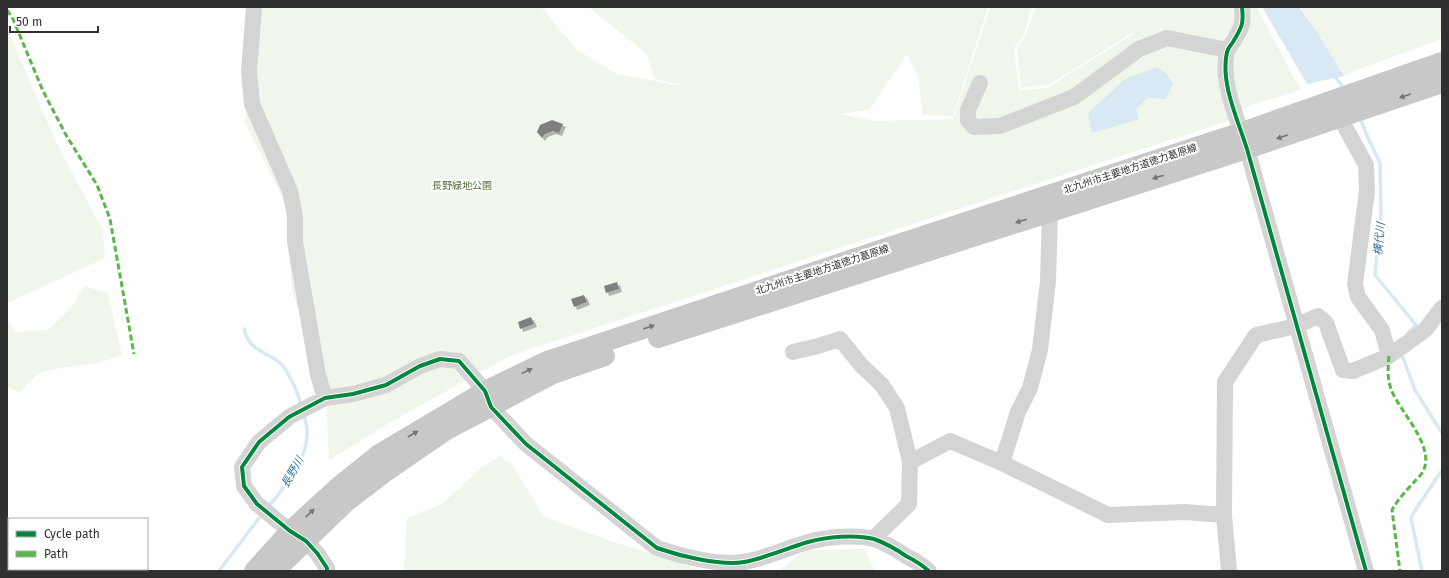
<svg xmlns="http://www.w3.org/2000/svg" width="1449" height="578" font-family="'Fira Sans','Noto Sans JP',sans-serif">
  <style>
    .green { fill: #f1f6ec }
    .water { fill: #d8e9f4 }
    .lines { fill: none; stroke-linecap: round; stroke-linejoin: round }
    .stream { stroke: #d8e9f4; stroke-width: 3.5 }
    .building { fill: #7f7f7f; filter: url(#shadow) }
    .minor { stroke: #d4d4d4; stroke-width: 16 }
    .major { stroke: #c8c8c8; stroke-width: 20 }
    .quiet { stroke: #58b947; stroke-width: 3; stroke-dasharray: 6 3; stroke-linecap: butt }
    .cycleway-casing { stroke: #fff; stroke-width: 6 }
    .cycleway { stroke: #00873e; stroke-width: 4 }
    .oneway { fill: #747474 }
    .labels { text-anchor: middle; stroke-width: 4; stroke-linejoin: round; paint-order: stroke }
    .street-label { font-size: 10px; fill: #303030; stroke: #fff }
    .park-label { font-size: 10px; fill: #537138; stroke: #fff }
    .water-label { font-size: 11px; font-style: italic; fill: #35749c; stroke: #fff }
  </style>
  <defs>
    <filter id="shadow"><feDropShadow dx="3" dy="3" stdDeviation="0" flood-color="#0004"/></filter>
  </defs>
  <rect width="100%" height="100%" fill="#fff"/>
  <path class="green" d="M257,7H541L577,50L617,74L694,88L655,79L647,54L588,7H988L953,116L923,115L918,76L907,54L869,110L840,114L875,121L953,119L990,7H1032L1023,37L1014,48L1019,90L1047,88L1132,35L1134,32L1050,84L1021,88L1017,49L1025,37L1035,7H1256L1301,90L1230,112L1231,120L512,355L389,423L329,460L325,382L292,292L286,203L257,148L245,121Z
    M1300,7H1442V39L1351,72L1344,76L1317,32Z
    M7,28L55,140L103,231L105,258L7,303Z
    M84,286L108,293L122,355L98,363L54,369L38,373L19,393L7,386V320L15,332L48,330L71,308Z
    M500,456L513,466L544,517L614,542L702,570L711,571H404L407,518L442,504L481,468Z
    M864,549L875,571H780L804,550Z"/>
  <path class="water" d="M1262,7H1299L1317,32L1344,76L1307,84Z
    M1157,67L1166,73L1173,84L1166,99L1148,98L1136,109L1139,119L1092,133L1088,113L1125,79Z"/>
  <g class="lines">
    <path class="stream" d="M1333,74L1345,90
      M1360,118L1368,138L1380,163L1381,213L1375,275L1416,325L1407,334
      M244,329C250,351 263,350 279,362C288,369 299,395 301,406
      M1401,352L1415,390L1442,433
      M268,507C285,487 309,457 307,430C307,425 305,419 303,414
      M219,571L263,513
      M1422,571L1411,518L1416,509L1442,470"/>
  </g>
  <path class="building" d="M552,120L563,124L559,133L553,131L545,134L542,138L537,132L540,125Z
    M617,282L619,289L606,293L604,286Z
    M584,295L587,302L574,307L571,299Z
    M531,317L534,324L520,329L518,322Z"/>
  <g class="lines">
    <path class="minor" d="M254,7L249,71L252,104L290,191L295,216V242L318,375L325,398
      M1242,7C1244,24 1242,27 1233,42C1231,45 1228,48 1227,52C1220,83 1238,120 1247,149L1366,571
      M980,83L968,110V120L974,127L1000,126L1074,97L1139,49L1167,38L1227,50
      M1344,125L1366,165L1367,191L1355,284L1358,297L1382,330L1389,356
      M793,352L818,346L840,339L861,365L882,385L897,408L910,462L909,504L873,539
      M910,462L950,441L1002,463L1108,515L1185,512L1224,515
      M1002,463L1018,412L1030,388L1040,350L1048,281L1050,212
      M327,571V568L317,553L306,541L290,531L257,504L244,486L242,467L259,442L289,417L325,398L353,394L386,385L420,366L440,359L459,361L485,391L491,407L526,444L657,548C680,556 720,566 744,562C766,558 787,548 808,542C826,537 855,534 874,539C885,543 896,549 906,556C914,560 922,565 929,571
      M1229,571L1224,515L1225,382L1256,335L1296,326L1318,316L1326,323L1343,370L1353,371L1389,356L1425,330L1442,308"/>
    <path class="major" d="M658,338L1247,149L1442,83
      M254,571L290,531L338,487L379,454L485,391L547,361L892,246L1242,132L1442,62
      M275,571L345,503L384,473L445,431L553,374L605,356"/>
    <path class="quiet" d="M7,10L13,19L43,91L66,135L97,185L110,219L134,354
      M1389,356C1388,367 1387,378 1391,389C1399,411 1434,444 1424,469C1423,473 1418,478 1415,481C1407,490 1398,499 1392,510L1400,571"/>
    <g class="cycleway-casing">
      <path id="cycleway" d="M1242,7C1244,24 1242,27 1233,42C1231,45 1228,48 1227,52C1220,83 1238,120 1247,149L1366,571
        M327,571V568L317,553L306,541L290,531L257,504L244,486L242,467L259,442L289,417L325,398L353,394L386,385L420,366L440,359L459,361L485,391L491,407L526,444L657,548C680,556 720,566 744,562C766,558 787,548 808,542C826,537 855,534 874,539C885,543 896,549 906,556C914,560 922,565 929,571"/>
    </g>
    <use href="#cycleway" class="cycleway"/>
  </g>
  <defs><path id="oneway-solid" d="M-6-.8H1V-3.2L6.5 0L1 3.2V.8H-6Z"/></defs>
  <g class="oneway">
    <use href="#oneway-solid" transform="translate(1405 96) rotate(161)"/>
    <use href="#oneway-solid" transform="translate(1282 137) rotate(161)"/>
    <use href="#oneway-solid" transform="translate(1158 177) rotate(162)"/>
    <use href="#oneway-solid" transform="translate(1021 221) rotate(162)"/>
    <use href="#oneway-solid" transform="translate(649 327) rotate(-19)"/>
    <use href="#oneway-solid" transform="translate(527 371) rotate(-26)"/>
    <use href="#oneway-solid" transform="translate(413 434) rotate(-30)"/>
    <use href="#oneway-solid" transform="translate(310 513) rotate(-43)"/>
  </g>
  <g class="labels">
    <g class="street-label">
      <text transform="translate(1130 168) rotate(-18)" y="4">北九州市主要地方道徳力葛原線</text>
      <text transform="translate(822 269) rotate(-18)" y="4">北九州市主要地方道徳力葛原線</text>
    </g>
    <g class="park-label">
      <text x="462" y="189">長野緑地公園</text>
    </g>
    <g class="water-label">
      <text transform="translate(1379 239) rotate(-85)" y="4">横代川</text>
      <text transform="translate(292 472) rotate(-60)" y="4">長野川</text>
    </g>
  </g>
  <rect width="1449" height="578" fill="none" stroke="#303030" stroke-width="16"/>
  <rect x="8" y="518" width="140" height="52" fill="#ffffff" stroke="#acacac"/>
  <rect x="16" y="531" width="20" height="6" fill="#00873e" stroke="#acacac"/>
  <text x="44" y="538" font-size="12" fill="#303030">Cycle path</text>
  <rect x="16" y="551" width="20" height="6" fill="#58b947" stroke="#acacac"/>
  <text x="44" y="558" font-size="12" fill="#303030">Path</text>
  <path d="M10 26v6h88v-6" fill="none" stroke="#303030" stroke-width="2"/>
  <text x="16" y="26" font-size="12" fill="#303030" stroke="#ffffff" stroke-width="3" paint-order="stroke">50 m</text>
</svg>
